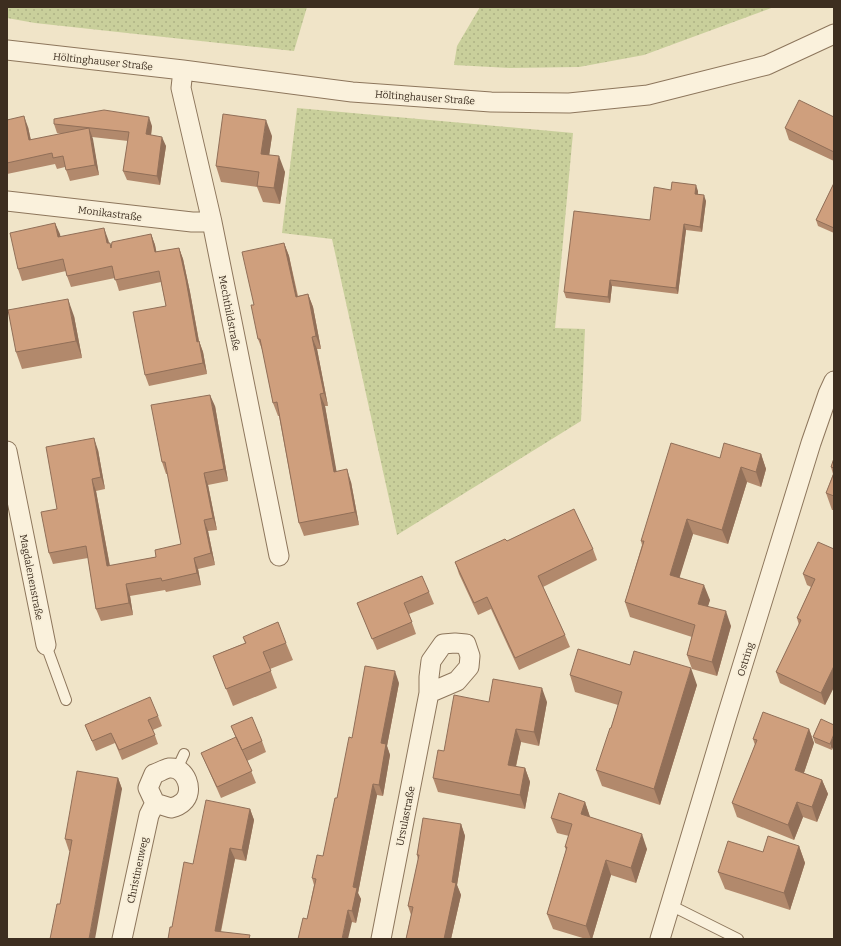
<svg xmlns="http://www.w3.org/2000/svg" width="841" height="946" font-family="Bitter,serif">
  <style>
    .grass { fill: url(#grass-dots) }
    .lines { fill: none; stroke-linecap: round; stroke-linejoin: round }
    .lane-casing { stroke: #8d765c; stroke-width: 12 }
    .street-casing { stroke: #8d765c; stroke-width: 21 }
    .lane { stroke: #faf1dc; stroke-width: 10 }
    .street { stroke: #faf1dc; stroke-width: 19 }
    .wall { fill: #b2896c }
    .shaded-wall { fill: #916f58 }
    .building { fill: #cf9f7d; stroke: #916f58 }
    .labels { text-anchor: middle; stroke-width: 3.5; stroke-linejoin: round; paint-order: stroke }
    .street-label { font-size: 10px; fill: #3d2e20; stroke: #f7eed8 }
  </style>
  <defs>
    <pattern id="grass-dots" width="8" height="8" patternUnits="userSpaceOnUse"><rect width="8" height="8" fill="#c9cf9b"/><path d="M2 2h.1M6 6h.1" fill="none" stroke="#aeb285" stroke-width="1.8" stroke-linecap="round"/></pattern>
  </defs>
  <rect width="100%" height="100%" fill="#f0e4c8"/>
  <path class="grass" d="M7,7H307L294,51L35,23L7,18Z
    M480,7H774L644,55L579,67L510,68L454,65L457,46Z
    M297,108L573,133L555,328L585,329L581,421L397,535L332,239L282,233Z"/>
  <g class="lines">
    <g class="lane-casing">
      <path id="lane" d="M46,645L66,700
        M177,769L184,754
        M670,905L738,939"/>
    </g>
    <g class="street-casing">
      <path id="street" d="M7,50L183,70L352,92L491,102L569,103L648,95L767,65L834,34
        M183,70L181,88L212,222L279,556
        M7,201L192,222H212
        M7,451L46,645
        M122,939L149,815L155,803L148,788L154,774C158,773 164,769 169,768C186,766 195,792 183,802C180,805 175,807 171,808L155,803
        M381,939L429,693V677L431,661L443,644L455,643L466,644L470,656L469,667L457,681L429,693
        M660,939L726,719L811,443L828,394L834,381"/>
    </g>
    <use href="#lane" class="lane"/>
    <use href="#street" class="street"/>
  </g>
  <path class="wall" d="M834,117V161L789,140L785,128Z
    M7,120L28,127L31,140L61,134L57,133L54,124L152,126L151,135L166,146L160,185L127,180L123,171L128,141L92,137L99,175L70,181L65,167L57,169L55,164L7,174Z
    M272,136L269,155L285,172L280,204L263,202L257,187L221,182L216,166Z
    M834,183V233L818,226L816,220Z
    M671,190L698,191V194L706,201L702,232L686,230L678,294L612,286L610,303L566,298L564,292L650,220Z
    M55,223L60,237L108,239L109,243L111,246L151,234L155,245L156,252L179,248L183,259L190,292L199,341L203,352L207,374L149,386L145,375L166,306L161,282L119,291L115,278L71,287L67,276L66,271L22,281L18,269Z
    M284,243L289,256L298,296L308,294L313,307L321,349H317L328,406H325L336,471L351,482L359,525L304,536L299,523L279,416H278L273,403L263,352L258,339L254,305Z
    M74,316L82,358L22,369L16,352Z
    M215,406L228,481L208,485L217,530L208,531L215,565L198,569L201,585L166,592L165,590L130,596L133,615L101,621L96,609L88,558L53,564L49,553L57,509L98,450L105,489L96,491L110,566L156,557L181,544L168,474H166L162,462Z
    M761,454L766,469L761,487L747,482L728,544L693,534L679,577L710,600L708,606L731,626L717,676L692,669L687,655L692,637L630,617L625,602L642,545L641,541L720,458Z
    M834,458V510H832L826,493L833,474L831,467Z
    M507,541L593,549L597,560L543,587L565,635L570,647L519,670L491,609L478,615L459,574L455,562Z
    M834,549V687L825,705L780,683L776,672L799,625L797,618L811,587L807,585L803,574Z
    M429,592L434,604L409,614L416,634L377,650L357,603Z
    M243,637L286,643L293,660L270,669L277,688L233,706L213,656L245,643Z
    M630,665L697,685L660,805L602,786L596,770L611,728L618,705L575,692L570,675Z
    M399,683L387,746L390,755L383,796L377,795L358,893L361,899L356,923L352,922L307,919L314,885L312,878L323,856L352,738Z
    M489,702H547L539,746L521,742L516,767L525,768L530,782L525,809L438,792L433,778L444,751Z
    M158,716L162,726L153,730L158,744L122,760L115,743L96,751L85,725Z
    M821,719L832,750L815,743L813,737Z
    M231,726L262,741L266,752L247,761L256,783L221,798L206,764L201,753L236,738Z
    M809,729L814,743L804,773L822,780L828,794L817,822L803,817L794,840L737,817L732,803L755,745L753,739Z
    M118,778L122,789L60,904L70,851H69L65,839Z
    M585,802L590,817L647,849L636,883L611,875L592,939H586L553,929L547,914L566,850L565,847L569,836L557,833L551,818Z
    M250,809L254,820L246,861L235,859L221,932L172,927L193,864Z
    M461,824L465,836L457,885L461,895L451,939H406L411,915L408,906L418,860L417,855Z
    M799,846L805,863L790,910L725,889L718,872L763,852Z"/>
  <path class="shaded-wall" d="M24,116L28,127L33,151L29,140Z
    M149,117L152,126L150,144L146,134Z
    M266,120L272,136L267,170L261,154Z
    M89,128L93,139L99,175L95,165Z
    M162,137L166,146L160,185L157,176Z
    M279,156L285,172L280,204L274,188Z
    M696,185L698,191L697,199L695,194Z
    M704,195L706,201L702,232L700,227Z
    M55,223L60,234L63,249L58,237Z
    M684,224L686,230L678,294L676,288Z
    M104,228L108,239L111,254L107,243Z
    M151,234L155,245L159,264L155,252Z
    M284,243L289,256L300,310L296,297Z
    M179,248L183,259L190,292L201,353L197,342Z
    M610,280L612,286L610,303L608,297Z
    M308,294L313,307L321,349L316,336Z
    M68,299L74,316L82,358L76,341Z
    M312,337L317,349L328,406L324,393Z
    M199,341L203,352L207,374L203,363Z
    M320,394L325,406L339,485L334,472Z
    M210,395L215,406L228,481L224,469Z
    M94,438L98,450L105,489L101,477Z
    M761,454L766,469L761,487L756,472Z
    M741,467L747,482L728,544L722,530Z
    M347,469L351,482L359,525L355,512Z
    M204,473L208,485L217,530L213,518Z
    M92,479L96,491L112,578L107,566Z
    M687,519L693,534L676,589L670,575Z
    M204,520L208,531L215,565L211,553Z
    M194,558L198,569L201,585L197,573Z
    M126,584L130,596L133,615L129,603Z
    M704,585L710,600L704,618L698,604Z
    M726,611L731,626L717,676L712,662Z
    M834,666V687L825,705L821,693Z
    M691,668L697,685L660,805L654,789Z
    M395,671L399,683L387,746L390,755L383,796L379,785L381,743Z
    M542,688L547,702L539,746L534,732Z
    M516,729L521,742L513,779L508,765Z
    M809,729L814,743L800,784L795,770Z
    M834,734V745L832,750L830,744Z
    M525,768L530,782L525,809L520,795Z
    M118,778L122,789L95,939H89Z
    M822,780L828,794L817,822L812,807Z
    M373,784L377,795L358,893L361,899L356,923L352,911L353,887Z
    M585,802L590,817L586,829L581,814Z
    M797,802L803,817L794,840L788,825Z
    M250,809L254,820L246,861L242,850Z
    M461,824L465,836L457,885L461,895L451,939H444L452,882Z
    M642,834L647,849L636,883L631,868Z
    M799,846L805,863L790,910L784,893Z
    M230,848L235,859L219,939L215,931Z
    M606,860L611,875L592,939H591L586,926Z
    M348,910L352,922L348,939H342Z"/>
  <path class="building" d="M799,100L834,117V152L785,128Z
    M104,110L149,117L146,134L162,137L157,176L123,171L129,132L54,124V119Z
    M223,114L266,120L261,154L279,156L274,188L257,186L259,172L216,166Z
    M24,116L29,140L89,128L95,165L66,170L63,156L53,158L52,153L7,163V120Z
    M672,182L696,185L695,194L704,195L700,227L684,224L676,288L610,280L608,297L564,292L574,211L650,220L654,187L671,190Z
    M834,183V228L816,220Z
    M55,223L58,237L104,228L107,243H110L111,248L112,242L151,234L155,252L179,248L186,280L197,342L199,341L203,363L145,375L133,312L166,306L159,271L115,280L112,266L67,276L63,259L18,269L10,233Z
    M284,243L296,297L308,294L316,336L312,337L324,393L320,394L334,472L347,469L355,512L299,523L277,402L273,403L260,339H258L251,305H254L242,252Z
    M68,299L76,341L16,352L8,310Z
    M210,395L224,469L204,473L213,518L204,520L211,553L194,558L197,573L162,581L161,578L126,584L129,603L96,609L86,546L49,553L41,512L57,509L46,447L94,438L101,477L92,479L107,566L156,557L155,550L181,544L165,462H162L151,405Z
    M671,443L720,458L724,443L761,454L756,472L741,467L722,530L687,519L670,575L704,585L698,604L726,611L712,662L687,655L695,625L625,602L644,541H641Z
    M834,458V468L831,467Z
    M834,473V496L826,493Z
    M574,509L593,549L538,576L565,635L515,658L487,597L474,603L455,562L505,539L507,541Z
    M818,542L834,549V666L821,693L776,672L801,620L797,618L815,579L803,574Z
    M422,576L429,592L404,603L412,622L372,639L357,603Z
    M278,622L286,643L263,652L271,671L226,689L213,656L246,643L243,637Z
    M578,649L630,665L634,651L691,668L654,789L596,770L610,728H611L622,692L570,675Z
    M365,666L395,671L381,743L386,744L379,785L373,784L353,887L357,888L352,911L348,910L342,939H298L303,918L307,919L316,879L312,878L317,855L323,856L335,798H337L349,737L352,738Z
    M493,679L542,688L534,732L516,729L508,765L525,768L520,795L433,778L438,750L444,751L454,695L489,702Z
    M150,697L158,716L148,720L155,735L119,750L111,733L92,741L85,725Z
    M763,712L809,729L795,770L822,780L812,807L797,802L788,825L732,803L757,740L753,739Z
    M252,717L262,741L242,750L231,726Z
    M821,719L834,725V734L830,744L813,737Z
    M236,737L252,771L217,787L201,753Z
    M77,771L118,778L89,939H50L57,904H60L72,840L65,839Z
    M559,793L585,802L581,814L642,834L631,868L606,860L586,926L547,914L567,847H565L572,824L551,818Z
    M206,800L250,809L242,850L230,848L215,931L250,935L249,939H168L170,927H172L184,862L193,864Z
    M423,818L461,824L452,882L456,883L444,939H406L413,907L408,906L419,855H417Z
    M768,836L799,846L784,893L718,872L728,841L763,852Z"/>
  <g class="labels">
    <g class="street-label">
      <text transform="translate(103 61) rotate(6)" y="4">Höltinghauser Straße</text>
      <text transform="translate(425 97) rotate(4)" y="4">Höltinghauser Straße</text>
      <text transform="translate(110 213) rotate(7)" y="4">Monikastraße</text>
      <text transform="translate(230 313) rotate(79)" y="4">Mechthildstraße</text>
      <text transform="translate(32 577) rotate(79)" y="4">Magdalenenstraße</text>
      <text transform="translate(745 659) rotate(-73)" y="4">Ostring</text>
      <text transform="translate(405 816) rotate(-79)" y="4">Ursulastraße</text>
      <text transform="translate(137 870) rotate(-78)" y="4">Christinenweg</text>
    </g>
  </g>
  <rect width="841" height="946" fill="none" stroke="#3d2e20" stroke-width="16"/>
</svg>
